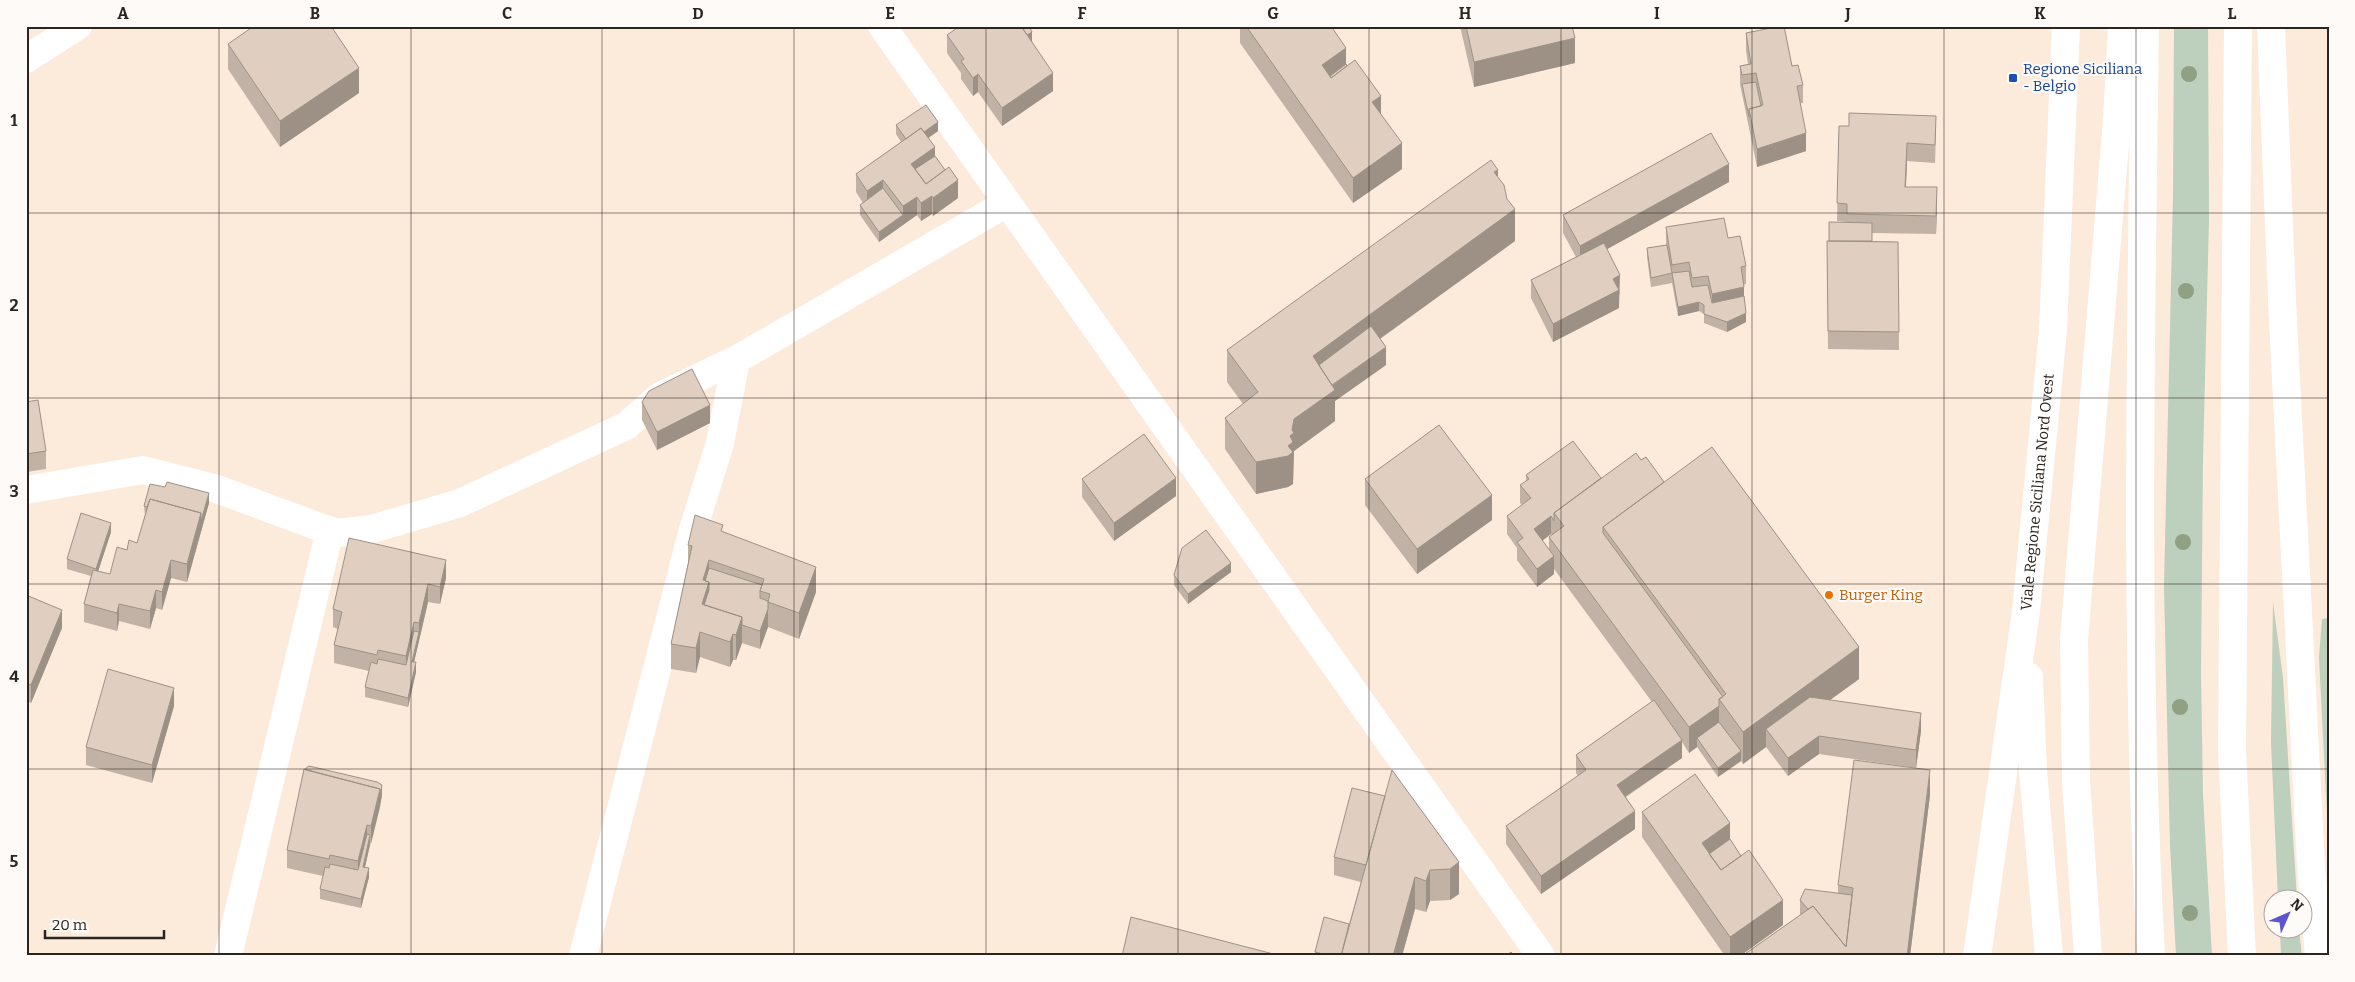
<svg xmlns="http://www.w3.org/2000/svg" width="2355" height="982" font-family="Bitter,serif">
  <style>
    .green { fill: #bdcfbd }
    .lines { fill: none; stroke-linecap: round; stroke-linejoin: round }
    .minor { stroke: #fff; stroke-width: 28 }
    .tertiary { stroke: #fff; stroke-width: 28 }
    .primary { stroke: #fff; stroke-width: 28 }
    .tree { fill: #90a082 }
    .wall { fill: #c1b2a5; fill-rule: evenodd }
    .shaded-wall { fill: #9d9186 }
    .building { fill: #e0cfc0; stroke: #9d9186 }
    .grid { fill: none; stroke: #2c251f; stroke-width: 1; stroke-opacity: 0.55 }
    .transit-dot { fill: #1a4fb4; stroke: #fdfaf7; stroke-width: 2 }
    .food-dot { fill: #e8710a; stroke: #fdfaf7; stroke-width: 2 }
    .labels { text-anchor: middle; stroke-width: 4; stroke-linejoin: round; paint-order: stroke }
    .transit-label { font-size: 15px; fill: #164399; stroke: #fdfaf7; text-anchor: start }
    .street-label { font-size: 15px; fill: #2c251f; stroke: #fdfaf7 }
    .food-label { font-size: 15px; fill: #c56008; stroke: #fdfaf7; text-anchor: start }
    .neatline { fill: none; stroke: #2c251f; stroke-width: 2 }
    .grid-label { font-size: 16px; text-anchor: middle; font-weight: bold; fill: #2c251f }
  </style>
  <rect width="100%" height="100%" fill="#fceada"/>
  <path class="green" d="M2174,26H2208L2209,219L2203,458L2201,674L2203,795L2212,956H2176L2170,845L2164,587L2173,196Z
    M2273,602L2283,678L2297,899H2278L2271,743Z
    M2329,618V855L2319,657L2322,619Z
    M2280,930H2299L2302,956H2281Z"/>
  <g class="lines">
    <path class="minor" d="M882,26L1541,956
      M26,59L78,26
      M26,490L143,470L214,488L336,533L372,529L460,503L626,426L660,396L741,357L1007,203
      M228,956L330,530
      M583,956L692,533L720,443L736,360"/>
    <g class="tertiary">
      <path d="M2029,677L2033,770L2049,956"/>
      <path id="s1" d="M1977,956L2026,611L2053,330L2066,26"/>
    </g>
    <path class="primary" d="M2145,26C2141,336 2134,646 2151,956
      M2238,26L2232,750L2242,956
      M2271,26L2282,301L2311,866L2319,956
      M2088,956L2076,780L2074,639L2117,120L2122,26"/>
  </g>
  <g class="tree">
    <circle cx="2189" cy="74" r="8"/>
    <circle cx="2186" cy="291" r="8"/>
    <circle cx="2183" cy="542" r="8"/>
    <circle cx="2180" cy="707" r="8"/>
    <circle cx="2190" cy="913" r="8"/>
  </g>
  <path class="wall" d="M1240,26H1331L1346,64L1381,114L1402,169L1353,203L1240,43Z
    M1460,26H1572L1575,63L1474,87Z
    M1746,33L1792,66L1803,85V103H1800L1806,151L1757,167L1740,84V66L1748,64L1746,51Z
    M947,35L1032,41L1053,91L1002,126L978,92L973,96L961,79V73L947,53Z
    M228,44L359,93L280,147L228,69Z
    M896,125L938,131L928,138L935,156L958,198L933,216L932,214L921,221L917,215L879,242L860,215V205L863,203L856,192V174L901,142L896,134Z
    M1839,126L1936,134L1935,163L1907,161L1906,187L1937,205L1936,234L1872,233V241L1898,242L1899,350L1828,349L1827,241H1829L1847,222L1837,221Z
    M1498,177L1515,241L1380,339L1386,365L1335,401V421L1294,451L1293,484L1288,487L1256,494L1225,449V418L1243,404L1227,382V350Z
    M1729,182L1607,249L1620,293L1619,294V308L1553,342L1531,298V280L1576,257L1563,233V215Z
    M1666,227L1746,266V284L1743,285L1746,322L1727,332L1704,323V314L1699,311L1678,316L1672,283L1651,287L1647,257V248L1666,245Z
    M26,402L46,451V469L26,472Z
    M642,402L710,423L657,450L642,420Z
    M1641,460L1664,482L1859,679L1830,700L1921,731L1916,768L1819,754L1788,776L1766,747L1743,764L1741,761L1718,777L1697,747L1689,753L1682,742V758L1626,797L1635,829L1541,894L1506,844V826L1578,776L1576,773V755L1652,702L1554,569V574L1537,587L1517,560V548L1507,534V516L1522,505L1520,503V485L1526,481V475L1601,478ZM1551,534L1552,535L1549,537V550L1542,541Z
    M1082,479L1176,496L1114,541L1082,497Z
    M1365,479L1492,520L1417,574L1365,505Z
    M209,503L187,582L171,578L162,610L156,608L150,629L119,621L117,631L84,622V604L91,576L67,569V559L111,532L98,571L110,574L127,550L137,543L145,515L144,506Z
    M723,532L816,592L799,639L768,627L760,649L742,643L736,660H733L730,667L700,657L696,673L671,669V644L688,563V545Z
    M1231,572L1188,604L1174,585V575Z
    M446,578L440,604L428,602L414,662L416,672L408,707L365,697V687L369,671L334,663V645L338,629L333,627V609Z
    M26,595L62,628L31,703L26,701Z
    M174,706L152,783L86,765V747Z
    M382,795L365,867L369,877L361,908L320,899V889L323,876L287,868V850Z
    M1930,795L1910,956H1742L1800,915V900L1838,893V885Z
    M1642,812L1730,839L1741,856L1783,925L1740,956H1725L1642,837Z
    M1334,857L1459,862V894L1450,900L1430,901L1426,912L1415,909L1402,956H1315V952L1349,924L1361,882L1334,875Z"/>
  <path class="shaded-wall" d="M1032,32V41L1022,46V37Z
    M1575,38V63L1474,87V62Z
    M1346,48V74L1326,87L1322,65Z
    M359,68V93L280,147V121Z
    M1053,73V91L1002,126V108Z
    M978,74V92L973,96V78Z
    M1381,96V121L1372,102Z
    M938,122V131L909,152V143Z
    M1806,133V151L1757,167V149Z
    M1402,143V169L1353,203V178Z
    M1907,143V161L1905,205V187Z
    M935,147V165L916,179L911,164Z
    M1729,164V182L1580,264V246Z
    M1498,170V202L1494,172Z
    M883,180V198L867,209V191Z
    M958,180V198L933,216V198Z
    M1937,187V205L1936,234V216Z
    M932,196V214L921,221V203Z
    M917,197V215L879,242V232L903,215V206Z
    M1515,209V241L1320,382L1313,356Z
    M1620,275L1619,308L1553,342V324L1613,279Z
    M1744,287V305L1712,312V294Z
    M1699,302V311L1678,316V307Z
    M1746,313V322L1727,332V322Z
    M1386,347V365L1335,401V421L1294,451L1293,484L1288,487L1256,494V462L1288,446L1290,436L1294,419L1326,390Z
    M710,405V423L657,450V432Z
    M1176,478V496L1114,541V523Z
    M209,493V503L187,582V564L201,513Z
    M1492,495V520L1417,574V549Z
    M1551,516V534L1534,547V529Z
    M111,523V532L96,578V569Z
    M1554,556V574L1537,587V569Z
    M171,560V578L162,610V592Z
    M446,560V578L440,604V587Z
    M709,560V608L702,612L703,580Z
    M1231,563V572L1188,604V594Z
    M816,567V592L799,639V613Z
    M428,584V602L412,671V662L419,632V623Z
    M156,590V608L150,629V611Z
    M119,604V621L117,631V613Z
    M768,609V627L760,649V631Z
    M62,610V628L31,703V685Z
    M742,617V643L736,660V635Z
    M414,622V640L406,674V656Z
    M700,632V657L696,673V648Z
    M733,634V660L730,667V642Z
    M1859,647V679L1775,740L1766,729V747L1743,764V732Z
    M416,662V672L408,707V698Z
    M174,688V706L152,783V765Z
    M1719,706V731L1697,738V747L1689,753V727Z
    M1921,713V731L1916,768V750Z
    M1819,736V754L1788,776V758Z
    M1682,740V758L1617,802V785Z
    M1741,751V761L1718,777V768Z
    M1930,770V795L1910,956H1907Z
    M382,785V795L380,807L371,844V826L380,789Z
    M1635,811V829L1541,894V876Z
    M1730,823V848L1706,865L1702,843Z
    M367,825V843L358,879V861Z
    M370,835V844L363,876V867Z
    M1459,862V894L1450,900V869Z
    M369,868V877L361,908V899Z
    M1430,870V901L1426,912V881Z
    M1415,877V909L1402,956H1393Z
    M1783,900V925L1740,956H1730V937Z"/>
  <path class="building" d="M254,26H331L359,68L280,121L228,44Z
    M960,26H1021L1053,73L1002,108L978,74L973,78L961,61L964,59L947,35Z
    M1021,26H1029L1032,32L1027,35Z
    M1246,26H1331L1346,48L1322,65L1331,78L1355,60L1381,96L1372,102L1402,143L1353,178Z
    M1466,26H1572L1575,38L1474,62Z
    M1781,26H1784L1792,66L1798,65L1803,85L1797,86L1806,133L1757,149L1749,109L1763,105L1756,73L1742,75L1740,66L1751,64L1746,33Z
    M1346,64L1347,66L1331,78L1330,76Z
    M1756,82L1761,106L1749,109V117L1742,84Z
    M926,105L938,122L924,132L921,128L906,139L896,125Z
    M1849,113L1936,116L1935,145L1907,143L1905,187H1937L1936,216L1847,214V204L1837,203L1839,126H1849Z
    M921,128L935,147L911,164L926,184L949,167L958,180L933,198L932,196L921,203L917,197L903,206L883,180L867,191L856,174Z
    M1711,133L1729,164L1580,246L1563,215Z
    M935,156L945,170L926,184L915,169Z
    M1491,160L1498,170L1494,172L1504,185L1507,199L1515,209L1313,356L1335,390L1294,419L1292,430L1294,433L1290,436L1293,442L1288,446L1293,452L1288,456L1256,462L1225,418L1258,392L1227,350Z
    M883,188L903,215L879,232L860,205Z
    M1724,218L1728,238L1740,236L1746,266L1741,267L1744,287L1712,294L1708,276L1692,278L1689,262L1672,265L1666,227Z
    M1829,222L1872,223V241H1829Z
    M1827,241L1898,242L1899,332L1828,331Z
    M1604,243L1620,275L1613,279L1619,290L1553,324L1531,280Z
    M1667,245L1672,273L1651,278L1647,248Z
    M1689,271L1692,287L1708,285L1712,303L1744,296L1746,313L1727,322L1704,314V305L1699,302L1678,307L1672,273Z
    M1371,326L1386,347L1332,385L1319,365Z
    M692,369L710,405L657,432L642,402L649,391Z
    M38,400L46,451L26,454V402Z
    M1439,425L1492,495L1417,549L1365,479Z
    M1144,434L1176,478L1114,523L1082,479Z
    M1573,441L1601,478L1554,513V521L1551,516L1534,529L1554,556L1537,569L1517,542L1523,538L1507,516L1531,498L1520,485L1529,479L1526,475Z
    M1712,447L1859,647L1743,732L1719,699L1726,694L1603,527Z
    M1636,453L1641,460L1646,457L1664,482L1603,527V533L1723,697L1719,699V706L1689,727L1549,537L1564,526L1554,513Z
    M167,482L209,493L201,521V513L150,499L147,507L144,506L150,484L165,487Z
    M150,499L201,513L187,564L171,560L162,592L156,590L150,611L119,604L117,613L84,604L93,570L110,574L117,547L127,550L129,540L137,543Z
    M81,513L111,523L96,569L67,559Z
    M695,515L723,525L721,531L816,567L799,613L768,602L770,594L760,591L764,579L709,560L703,580L709,582L702,604L742,617L736,635L733,634L730,642L700,632L696,648L671,644L692,546L688,545Z
    M1206,530L1231,563L1188,594L1174,575L1182,548Z
    M349,538L446,560L440,587L428,584L419,623L414,622L406,656L378,650L377,655L334,645L342,612L333,609Z
    M709,568L762,585L760,591V598L768,601V609L760,631L742,625V617L704,605L709,590V582L705,581Z
    M26,595L62,610L31,685L26,683Z
    M414,631L419,632L412,662H416L408,698L365,687L371,662L377,664L378,659L406,665Z
    M108,669L174,688L152,765L86,747Z
    M1810,697L1921,713L1916,750L1819,736L1788,758L1766,729Z
    M1654,700L1682,740L1617,785L1635,811L1541,876L1506,826L1586,770L1576,755Z
    M1719,722L1741,751L1718,768L1697,738Z
    M1854,760L1930,770L1907,956H1742L1813,906L1846,947L1853,888L1838,885Z
    M309,766L377,782L382,785L380,797V789L306,770V768Z
    M304,769L380,789L371,826L367,825L358,861L330,855L329,859L287,850Z
    M1392,770L1459,862L1450,869L1430,870L1426,881L1415,877L1393,956H1341Z
    M1695,774L1730,823L1702,843L1721,870L1749,850L1783,900L1730,937L1642,812Z
    M1352,788L1385,796L1366,865L1334,857Z
    M367,834L370,835L363,867L369,868L361,899L320,889L325,867L329,868L330,864L358,870Z
    M1730,839L1741,856L1721,870L1709,854Z
    M1805,889L1852,895L1846,947L1813,906L1808,909L1800,900Z
    M1131,917L1281,956H1122Z
    M1324,917L1349,924L1341,956H1331L1315,952Z
    M1511,952L1514,956H1506Z"/>
  <path class="grid" d="M219,26V956M411,26V956M602,26V956M794,26V956M986,26V956M1178,26V956M1369,26V956M1561,26V956M1752,26V956M1944,26V956M2136,26V956M26,213H2329M26,398H2329M26,584H2329M26,769H2329"/>
  <rect class="transit-dot" x="2008" y="73" width="10" height="10" rx="2.5"/>
  <circle class="food-dot" cx="1829" cy="595" r="5"/>
  <g class="labels">
    <g class="transit-label">
      <text x="2023" y="74">Regione Siciliana<tspan x="2023" dy="17">- Belgio</tspan></text>
    </g>
    <g class="street-label">
      <text dy="5" stroke="none"><textPath href="#s1" startOffset="468">Viale Regione Siciliana Nord Ovest</textPath></text>
    </g>
    <g class="food-label">
      <text x="1839" y="600">Burger King</text>
    </g>
  </g>
  <rect width="2355" height="982" fill="none" stroke="#fdfaf7" stroke-width="55"/>
  <g transform="translate(2288 914) rotate(45)"><circle r="24" fill="#fdfaf7" stroke="#a9a5a1"/>
  <path d="M0-4L9 19L0 12L-9 19Z" fill="#5e55ce"/>
  <text y="-8" font-size="14" font-weight="bold" text-anchor="middle" fill="#2c251f">N</text>
  </g>
  <path d="M45 930v8h119v-8" fill="none" stroke="#2c251f" stroke-width="2.5"/>
  <text x="52" y="930" font-size="15" fill="#2c251f" stroke="#fdfaf7" stroke-width="4" paint-order="stroke">20 m</text>
  <rect x="28" y="28" width="2300" height="926" class="neatline"/>
  <g class="grid-label">
    <text x="123" y="19">A</text>
    <text x="315" y="19">B</text>
    <text x="507" y="19">C</text>
    <text x="698" y="19">D</text>
    <text x="890" y="19">E</text>
    <text x="1082" y="19">F</text>
    <text x="1273" y="19">G</text>
    <text x="1465" y="19">H</text>
    <text x="1657" y="19">I</text>
    <text x="1848" y="19">J</text>
    <text x="2040" y="19">K</text>
    <text x="2232" y="19">L</text>
    <text x="14" y="126">1</text>
    <text x="14" y="311">2</text>
    <text x="14" y="497">3</text>
    <text x="14" y="682">4</text>
    <text x="14" y="867">5</text>
  </g>
</svg>
